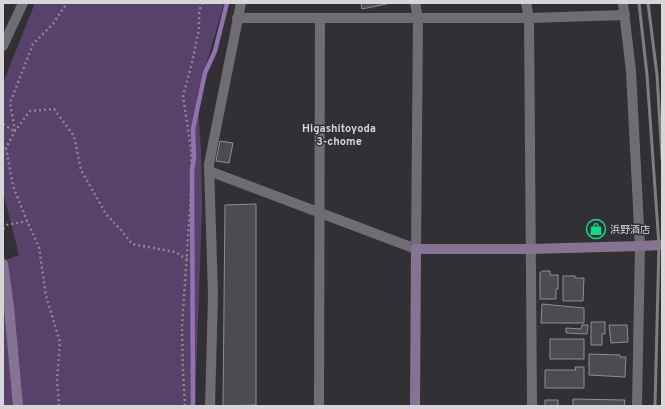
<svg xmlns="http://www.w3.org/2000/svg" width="665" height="409" font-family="Overpass,'Noto Sans JP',sans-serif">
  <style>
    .green { fill: #58426b }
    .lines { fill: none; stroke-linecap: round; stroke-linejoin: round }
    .stream { stroke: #9371b1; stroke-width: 4.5 }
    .building { fill: #4e4b50; stroke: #8f8d92 }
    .path { stroke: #8a888b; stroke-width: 2.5; stroke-dasharray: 2 3; stroke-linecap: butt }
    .street { stroke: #6f6d72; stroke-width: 10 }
    .secondary { stroke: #857394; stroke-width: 10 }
    .rail { stroke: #7f7d81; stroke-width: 3 }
    .labels { text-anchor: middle; stroke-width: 3; stroke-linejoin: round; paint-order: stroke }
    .poi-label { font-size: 10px; fill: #d7d5d8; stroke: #323034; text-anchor: start }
    .neighbourhood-label { font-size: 11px; font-weight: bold; fill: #d7d5d8; stroke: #323034 }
  </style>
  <rect width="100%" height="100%" fill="#323034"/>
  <path class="green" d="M35,3H224L197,96L201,151L202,209L195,406H3V261L19,255L3,192V83Z"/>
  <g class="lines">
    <path class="stream" d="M193,406L192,171L194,158L193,129L205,73L215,51L227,3"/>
  </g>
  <path class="building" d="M361,3H391L362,9Z
    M220,141L233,143L229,163L216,161Z
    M256,204V405L223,406L225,205Z
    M542,271H550V275H558V289H556V299H540V273Z
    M563,276H575V278H584L583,301H563Z
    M542,304L584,308V323H541Z
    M591,322H605V334H602V345H591Z
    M582,325H588L587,334L566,333V328L581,329Z
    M609,325H627L628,342L611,343Z
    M550,339H584V359H550Z
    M589,354L620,355V357H626L625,377L589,375Z
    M575,367H584V388H545V370H576Z
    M573,399L625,400L624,406H573Z
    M545,400H558V406H545Z"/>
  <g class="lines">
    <path class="path" d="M3,124L14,131
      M15,131L10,103L33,44L52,25L67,3
      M3,229L7,225L27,221
      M59,406L57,380L60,342L46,296L39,247L27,221L13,186L6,148L15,131L30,111L54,109L74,136L81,170L106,214L121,230L132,244L175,252L187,259
      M185,406L183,371L182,327L192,178L191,149L183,96L192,63L199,29V12L202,3"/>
    <path class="street" d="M526,3L529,18L532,406
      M623,3L631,71L640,246L637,406
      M237,18H529L625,15
      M3,46L23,3
      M209,171L416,249L418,18L415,3
      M210,406L213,295L209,164L241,3
      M319,406L320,18"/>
    <path class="secondary" d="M3,264L9,307L18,406
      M415,406L416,249H531L640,246L662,245"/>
    <path class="rail" d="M639,3L647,75L659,245L655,406
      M648,3L657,75L662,159"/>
  </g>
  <defs>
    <g id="shop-ring" transform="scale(1)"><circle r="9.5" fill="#323034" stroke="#0dd98a" stroke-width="1.5"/><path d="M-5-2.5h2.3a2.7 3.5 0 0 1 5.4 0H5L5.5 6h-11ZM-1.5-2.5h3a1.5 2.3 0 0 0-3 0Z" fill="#0dd98a"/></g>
  </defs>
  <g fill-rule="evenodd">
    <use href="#shop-ring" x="596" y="229"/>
  </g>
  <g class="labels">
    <g class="poi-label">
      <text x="610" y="233">浜野酒店</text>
    </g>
    <g class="neighbourhood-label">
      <text x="339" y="132">Higashitoyoda<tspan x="339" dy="13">3-chome</tspan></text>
    </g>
  </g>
  <rect width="665" height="409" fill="none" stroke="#d7d5d8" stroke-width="8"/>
</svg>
